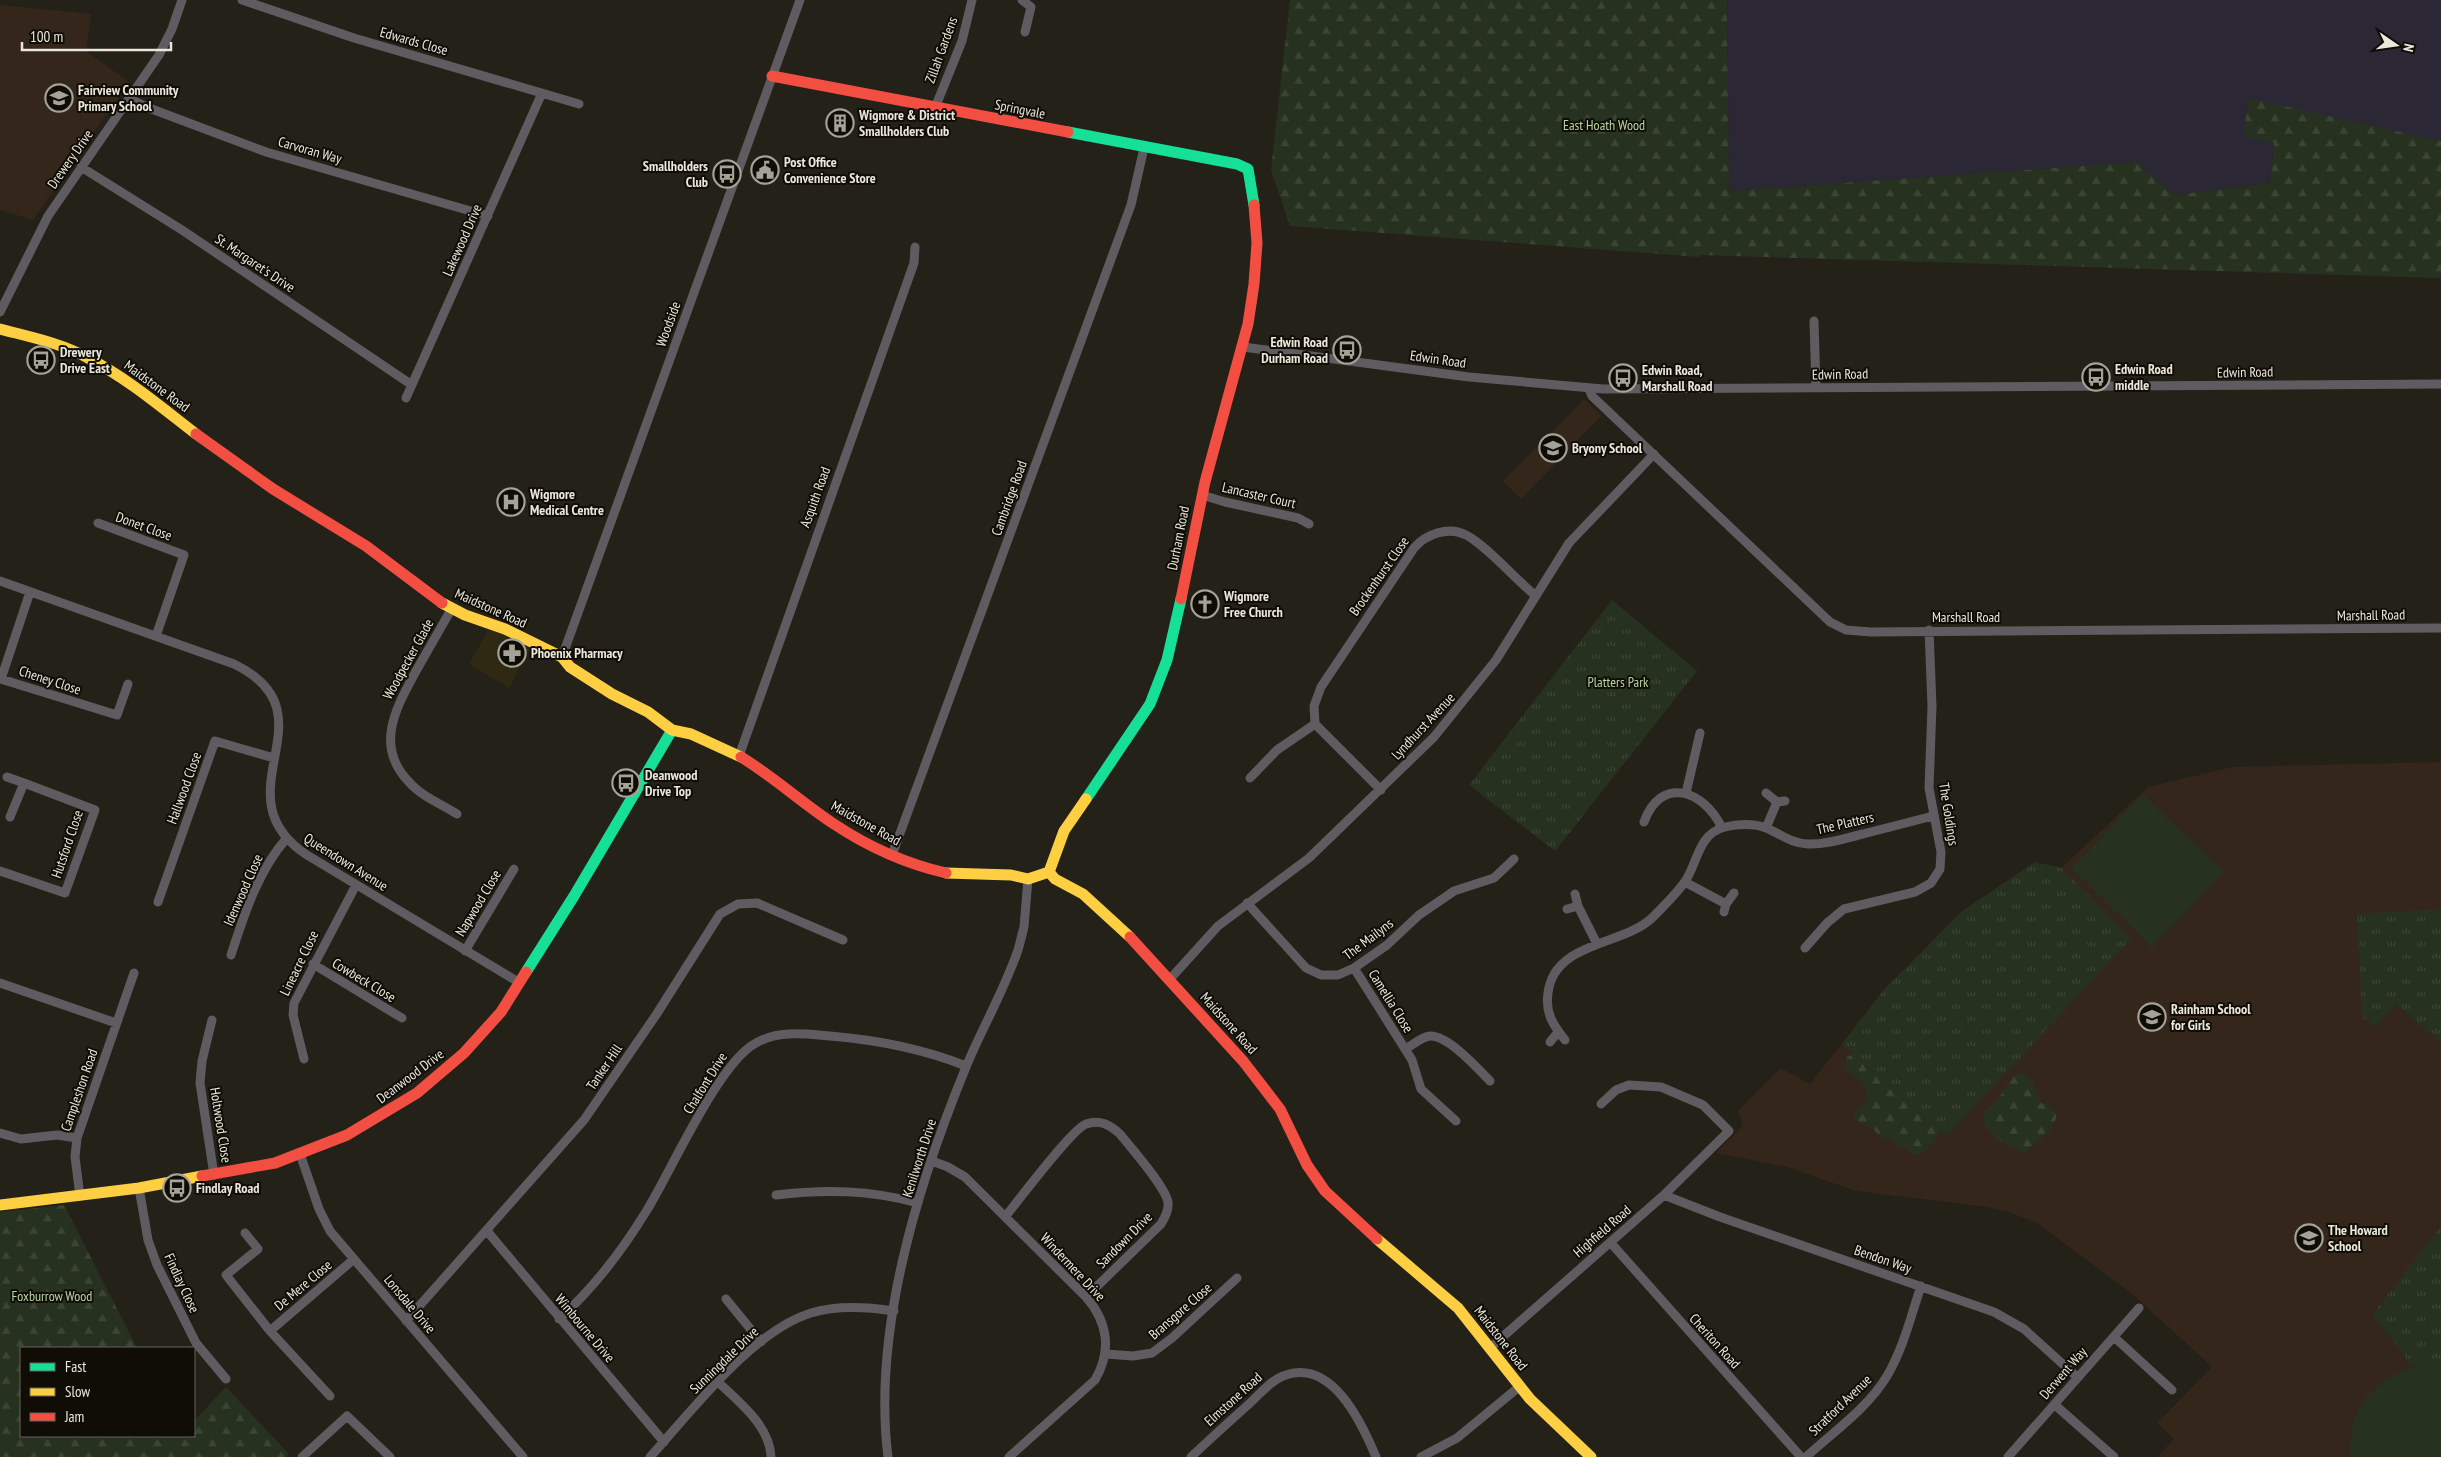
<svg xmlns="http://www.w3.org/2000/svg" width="2441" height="1457" font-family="'PT Sans Narrow',sans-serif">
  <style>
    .built { fill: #2f2813 }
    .industrial { fill: #2b2735 }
    .education { fill: #34261b }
    .grass { fill: #27311f }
    .forest { fill: url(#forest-firs) }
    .park { fill: url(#park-tufts) }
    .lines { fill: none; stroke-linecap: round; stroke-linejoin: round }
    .street { stroke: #5f5c61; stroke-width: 9 }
    .fast { stroke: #16e098; stroke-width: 11 }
    .slow { stroke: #ffcf43; stroke-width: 11 }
    .jam { stroke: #f24e42; stroke-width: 11 }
    .labels { text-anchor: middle; stroke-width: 4; stroke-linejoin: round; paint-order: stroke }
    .street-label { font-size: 14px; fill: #ebe7dd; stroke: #0f0d06 }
    .poi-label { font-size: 14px; font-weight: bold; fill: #ebe7dd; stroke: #0f0d06; text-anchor: start }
    .park-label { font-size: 14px; fill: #b7d6a1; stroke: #0f0d06 }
  </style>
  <defs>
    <pattern id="forest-firs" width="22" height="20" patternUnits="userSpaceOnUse" patternTransform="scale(1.25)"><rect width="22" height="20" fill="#27311f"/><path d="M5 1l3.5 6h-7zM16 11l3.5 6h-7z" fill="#3c4534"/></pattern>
    <pattern id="park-tufts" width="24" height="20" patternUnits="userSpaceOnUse" patternTransform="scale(1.25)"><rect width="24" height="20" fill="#27311f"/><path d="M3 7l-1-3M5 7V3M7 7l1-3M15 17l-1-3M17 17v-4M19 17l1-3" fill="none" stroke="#3c4534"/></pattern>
  </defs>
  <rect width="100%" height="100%" fill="#242118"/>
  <path class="built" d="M490,627L530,649L509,688L469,664Z"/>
  <path class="industrial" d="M1727,0H2441V140L2274,143L2270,183L2174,195L2136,162L1729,191Z"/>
  <path class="education" d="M0,5L91,14L86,51L129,82L33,220L0,210Z
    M1584,399L1601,416L1521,499L1503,481Z
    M2441,762V1367L2428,1365L2353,1425L2351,1457H2157L2174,1439L2157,1423L2212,1367L2130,1292L2037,1223L2006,1211L1987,1207L1856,1191L1787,1167L1716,1153L1743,1126L1738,1111L1781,1068L1810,1084L1883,991L1961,912L2035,862L2061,868L2148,787L2232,767Z"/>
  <path class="grass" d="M2143,794L2224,872L2152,947L2071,868Z
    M2428,1365L2441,1367V1457H2351C2344,1407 2381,1371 2428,1365Z"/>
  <path class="forest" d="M1290,0H1727L1729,191L2136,162L2174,195L2270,183L2274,143L2244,136L2248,98L2441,141V278L1700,255V257L1290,226L1271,170Z
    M1856,1053L1940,1127C1937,1140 1930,1150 1917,1155L1910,1153L1906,1148L1898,1146L1890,1138L1883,1139L1872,1128L1856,1121L1854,1113L1868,1099C1867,1083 1858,1077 1845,1071L1847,1057Z
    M2024,1073L2033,1083L2040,1103L2049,1105L2057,1115L2053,1126L2025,1153C2007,1146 1991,1138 1983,1120L1985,1112L1996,1102L2015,1075Z
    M64,1205L137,1348H21V1436H194V1421L226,1387L289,1454L286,1457H0V1212Z"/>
  <path class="park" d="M1612,600L1697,671L1555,851L1469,785Z
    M2035,862L2061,868L2132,938L1947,1136L1842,1044L1883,991L1961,912Z
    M2441,909V1043L2396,1004L2375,1027L2362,1017L2357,914Z
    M2441,1226V1367L2428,1365L2412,1367L2373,1314Z"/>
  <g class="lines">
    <path class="street" d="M242,0L354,38L579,104
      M1022,0L1031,7L1025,32
      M130,99L149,108L266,152L488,216
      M935,108L962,41L972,0
      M81,167L182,230L412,385
      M0,312L48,216L159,55L172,29L182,0
      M1814,321L1816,388
      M1243,347L1469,377L1603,389L2441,384
      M1589,389L1592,396L1830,622L1846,630L1871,632L2441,628
      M406,398L542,93
      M1202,495L1225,502L1298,518L1309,524
      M98,523L184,555L156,636
      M0,581L234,664C338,715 215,794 307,855L520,983
      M30,592L1,679L117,715L128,684
      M452,608C440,629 428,650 416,671C396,708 374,746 409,782C421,796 441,804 457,814
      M562,657L800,0
      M739,756L914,263L915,247
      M7,777L24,783
      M1250,778L1277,750L1315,724
      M1381,790L1315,724L1314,706L1321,687L1414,548C1426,534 1448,526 1466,535C1486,545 1517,581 1536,596
      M1686,793L1700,733
      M1766,793L1777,802L1785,801
      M1644,822C1661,775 1704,790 1722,828
      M1766,828L1777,802
      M892,855L1131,205L1144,148
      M0,871L65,893L95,810L24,783L10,817
      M1685,882L1726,904
      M158,902L215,741L274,758
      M1247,903L1306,968L1321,975H1338L1354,968L1387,945L1419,915L1444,898L1454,891L1494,878L1514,859
      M1578,906L1597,944
      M1567,909L1578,906L1575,894
      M1724,912L1726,904L1734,893
      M1805,948L1827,923L1844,909L1915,892L1931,883L1940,869L1941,852L1929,788L1932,706L1929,630
      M465,951L514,869
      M231,955C244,915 258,871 286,839
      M313,964L402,1018
      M1354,968L1412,1060L1421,1089L1456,1121
      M1170,979L1218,926L1309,858L1434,737L1496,660L1569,543L1654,454
      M0,983L116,1023
      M212,1020L202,1061L200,1083L214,1175
      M1565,1040C1553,1025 1545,1013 1548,993C1554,941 1624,946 1653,917C1664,906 1675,895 1684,883C1698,864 1697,834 1725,827C1737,824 1754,823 1766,828C1781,834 1790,843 1808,844C1827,845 1845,838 1863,834C1886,828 1910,822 1933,816
      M1550,1042L1558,1032
      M1405,1049C1413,1045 1421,1037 1430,1036C1448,1035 1477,1068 1490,1081
      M304,1059L293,1015L294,1003L356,885
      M0,1133L21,1139L57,1135L77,1138
      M300,1154L319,1209L330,1231L523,1457
      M932,1161L948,1167L965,1177L1086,1297C1108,1322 1112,1351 1095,1380L1009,1457
      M139,1188L148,1240L157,1265L196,1343L226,1379
      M776,1195C826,1189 870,1190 918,1203
      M1664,1195L1720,1217L1994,1312L2024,1329L2077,1377
      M80,1196L75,1157L77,1138L134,973
      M1005,1217C1018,1201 1072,1129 1086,1124C1100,1119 1110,1125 1120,1134C1132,1149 1165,1186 1168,1202C1169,1210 1165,1217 1161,1224L1086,1297
      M487,1231L664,1442
      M245,1233L258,1249L226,1275L270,1331L330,1396
      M1610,1242L1801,1457
      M726,1299L761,1342
      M559,1319C595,1287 622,1251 647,1210C671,1171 719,1062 756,1043C779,1030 804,1034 830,1036C878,1040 921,1048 966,1066
      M406,1321L584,1120L656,1015L720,914L738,904L757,903L843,940
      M270,1331L354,1259
      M2114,1337L2172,1390
      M1490,1348L1664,1195L1729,1131L1703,1105L1661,1087L1629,1085L1616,1090L1601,1104
      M1106,1354L1133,1356L1152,1353L1172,1338L1237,1278
      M718,1382C739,1402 770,1426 771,1457
      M2055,1405L2114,1457
      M302,1457L347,1416L390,1457
      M650,1457C691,1412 752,1331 811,1313C837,1305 867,1307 894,1311
      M888,1457C872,1330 918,1184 966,1067C982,1028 1004,991 1018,950L1024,927L1028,879
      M1191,1457C1210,1439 1230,1421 1250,1403C1260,1394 1270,1381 1283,1376C1331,1357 1361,1421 1376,1457
      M1421,1457L1457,1438L1519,1387
      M1806,1457C1833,1432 1868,1408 1887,1376C1903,1349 1911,1316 1921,1286
      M2008,1457L2139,1308"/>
    <path class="fast" d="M1068,132L1237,164L1248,169L1254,205
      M1086,799L1150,704L1167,660L1181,599
      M526,972L574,896L672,730"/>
    <path class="slow" d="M0,329C30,337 61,343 88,358C127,378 161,407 196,434
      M442,603L465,615L505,629L562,657L570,667L612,694L648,712L672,730L691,734L741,757
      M1049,872L1064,831L1086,799
      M946,873L1011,875L1028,879L1049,872L1055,879L1083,894L1130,937
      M0,1205L139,1188L202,1176
      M1377,1239L1458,1308L1530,1399L1591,1457"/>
    <path class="jam" d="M772,76L1068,132
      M196,434L273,489L366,546L442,603
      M1181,599L1205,482L1248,324L1254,284L1257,243L1254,205
      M741,757C774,777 802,803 834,824C867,846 907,864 946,873
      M1130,937L1243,1061L1280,1109L1307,1165L1325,1191L1377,1239
      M202,1176L275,1163L347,1135L417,1093L464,1053L501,1012L526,972"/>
  </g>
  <defs>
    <g id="school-ring" transform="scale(1.4375)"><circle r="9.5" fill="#0f0d06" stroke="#a5a298" stroke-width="1.5"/><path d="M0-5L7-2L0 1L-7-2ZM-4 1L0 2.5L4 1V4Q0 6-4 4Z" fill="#a5a298"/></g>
    <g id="building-ring" transform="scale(1.4375)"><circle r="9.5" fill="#0f0d06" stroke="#a5a298" stroke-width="1.5"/><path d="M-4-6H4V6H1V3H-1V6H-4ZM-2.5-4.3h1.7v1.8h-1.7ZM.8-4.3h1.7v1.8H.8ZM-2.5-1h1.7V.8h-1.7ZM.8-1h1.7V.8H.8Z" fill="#a5a298"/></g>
    <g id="civic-ring" transform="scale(1.4375)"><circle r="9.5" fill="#0f0d06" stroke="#a5a298" stroke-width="1.5"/><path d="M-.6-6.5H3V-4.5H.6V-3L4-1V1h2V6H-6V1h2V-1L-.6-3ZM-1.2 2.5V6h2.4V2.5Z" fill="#a5a298"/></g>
    <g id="bus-ring" transform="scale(1.4375)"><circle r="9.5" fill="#0f0d06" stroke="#a5a298" stroke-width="1.5"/><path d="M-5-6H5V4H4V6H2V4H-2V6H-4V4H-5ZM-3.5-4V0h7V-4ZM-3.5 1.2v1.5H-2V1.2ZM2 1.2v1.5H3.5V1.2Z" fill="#a5a298"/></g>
    <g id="hospital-ring" transform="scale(1.4375)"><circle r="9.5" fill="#0f0d06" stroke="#a5a298" stroke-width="1.5"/><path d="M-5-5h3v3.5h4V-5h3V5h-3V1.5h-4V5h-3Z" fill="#a5a298"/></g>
    <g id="church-ring" transform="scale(1.4375)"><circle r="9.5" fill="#0f0d06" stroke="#a5a298" stroke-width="1.5"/><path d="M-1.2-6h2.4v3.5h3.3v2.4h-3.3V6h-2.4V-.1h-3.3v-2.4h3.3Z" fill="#a5a298"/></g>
    <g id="pharmacy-ring" transform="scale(1.4375)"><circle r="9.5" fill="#0f0d06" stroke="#a5a298" stroke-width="1.5"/><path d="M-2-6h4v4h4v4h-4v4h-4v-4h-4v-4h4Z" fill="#a5a298"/></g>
  </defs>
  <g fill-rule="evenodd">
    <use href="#school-ring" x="59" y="98"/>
    <use href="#building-ring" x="840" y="123"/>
    <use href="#civic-ring" x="765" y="170"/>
    <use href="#bus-ring" x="727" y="174"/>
    <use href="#bus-ring" x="1347" y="350"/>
    <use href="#bus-ring" x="41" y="360"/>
    <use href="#bus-ring" x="2096" y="377"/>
    <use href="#bus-ring" x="1623" y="378"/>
    <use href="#school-ring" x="1553" y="448"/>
    <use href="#hospital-ring" x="511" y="502"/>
    <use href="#church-ring" x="1205" y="604"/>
    <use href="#pharmacy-ring" x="512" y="653"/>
    <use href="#bus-ring" x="626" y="783"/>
    <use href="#school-ring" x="2152" y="1017"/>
    <use href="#bus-ring" x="177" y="1188"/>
    <use href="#school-ring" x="2309" y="1238"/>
  </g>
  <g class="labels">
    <g class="street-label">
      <text transform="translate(414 41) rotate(16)" y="5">Edwards Close</text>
      <text transform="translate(941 50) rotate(-70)" y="5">Zillah Gardens</text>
      <text transform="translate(1020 109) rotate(11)" y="5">Springvale</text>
      <text transform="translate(310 150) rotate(16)" y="5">Carvoran Way</text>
      <text transform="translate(70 159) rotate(-55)" y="5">Drewery Drive</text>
      <text transform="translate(462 240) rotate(-66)" y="5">Lakewood Drive</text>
      <text transform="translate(255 263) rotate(34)" y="5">St. Margaret's Drive</text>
      <text transform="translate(668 324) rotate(-70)" y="5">Woodside</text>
      <text transform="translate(1438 359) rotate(8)" y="5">Edwin Road</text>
      <text transform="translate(2245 372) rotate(-1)" y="5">Edwin Road</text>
      <text transform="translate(1840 374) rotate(-1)" y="5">Edwin Road</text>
      <text transform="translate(157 386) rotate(36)" y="5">Maidstone Road</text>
      <text transform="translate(1259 495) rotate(13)" y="5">Lancaster Court</text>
      <text transform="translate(815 497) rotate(-70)" y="5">Asquith Road</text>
      <text transform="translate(1009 498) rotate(-70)" y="5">Cambridge Road</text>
      <text transform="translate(144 526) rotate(20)" y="5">Donet Close</text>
      <text transform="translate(1178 538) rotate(-79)" y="5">Durham Road</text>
      <text transform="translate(1379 576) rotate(-55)" y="5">Brockenhurst Close</text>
      <text transform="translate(491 608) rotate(24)" y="5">Maidstone Road</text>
      <text transform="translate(2371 615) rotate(-1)" y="5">Marshall Road</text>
      <text x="1966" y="622">Marshall Road</text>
      <text transform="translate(408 659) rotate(-61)" y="5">Woodpecker Glade</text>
      <text transform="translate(50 680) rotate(18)" y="5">Cheney Close</text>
      <text transform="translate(1423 726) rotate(-47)" y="5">Lyndhurst Avenue</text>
      <text transform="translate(184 788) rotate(-70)" y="5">Hallwood Close</text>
      <text transform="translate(1949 814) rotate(81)" y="5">The Goldings</text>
      <text transform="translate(866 823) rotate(29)" y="5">Maidstone Road</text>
      <text transform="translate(1845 823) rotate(-13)" y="5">The Platters</text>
      <text transform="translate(67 844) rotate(-71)" y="5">Hutsford Close</text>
      <text transform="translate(346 862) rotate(32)" y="5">Queendown Avenue</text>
      <text transform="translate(243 890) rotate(-66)" y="5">Idenwood Close</text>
      <text transform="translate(478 903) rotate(-59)" y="5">Napwood Close</text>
      <text transform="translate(1368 939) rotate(-37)" y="5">The Mailyns</text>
      <text transform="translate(299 963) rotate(-64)" y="5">Lineacre Close</text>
      <text transform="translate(364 980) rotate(31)" y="5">Cowbeck Close</text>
      <text transform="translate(1391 1001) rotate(58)" y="5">Camellia Close</text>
      <text transform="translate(1229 1023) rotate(48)" y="5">Maidstone Road</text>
      <text transform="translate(604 1067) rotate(-56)" y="5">Tanker Hill</text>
      <text transform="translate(410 1076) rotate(-37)" y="5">Deanwood Drive</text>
      <text transform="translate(705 1083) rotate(-58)" y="5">Chalfont Drive</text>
      <text transform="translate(79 1090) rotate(-71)" y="5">Campleshon Road</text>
      <text transform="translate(221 1125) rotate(81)" y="5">Holtwood Close</text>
      <text transform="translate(919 1158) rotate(-72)" y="5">Kenilworth Drive</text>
      <text transform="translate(1602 1231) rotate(-41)" y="5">Highfield Road</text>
      <text transform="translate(1124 1240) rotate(-45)" y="5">Sandown Drive</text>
      <text transform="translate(1883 1259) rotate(19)" y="5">Bendon Way</text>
      <text transform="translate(1073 1267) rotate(47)" y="5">Windermere Drive</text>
      <text transform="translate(182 1283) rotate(65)" y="5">Findlay Close</text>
      <text transform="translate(303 1285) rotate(-40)" y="5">De Mere Close</text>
      <text transform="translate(410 1304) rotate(50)" y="5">Lonsdale Drive</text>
      <text transform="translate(1180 1311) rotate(-41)" y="5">Bransgore Close</text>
      <text transform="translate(585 1328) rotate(50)" y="5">Wimbourne Drive</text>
      <text transform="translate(1501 1338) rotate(52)" y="5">Maidstone Road</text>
      <text transform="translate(1715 1341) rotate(48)" y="5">Cheriton Road</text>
      <text transform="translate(724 1360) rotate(-44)" y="5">Sunningdale Drive</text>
      <text transform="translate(2063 1373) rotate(-49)" y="5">Derwent Way</text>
      <text transform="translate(1233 1399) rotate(-42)" y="5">Elmstone Road</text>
      <text transform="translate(1840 1405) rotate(-44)" y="5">Stratford Avenue</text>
    </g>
    <g class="poi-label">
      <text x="78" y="95">Fairview Community<tspan x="78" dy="16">Primary School</tspan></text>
      <text x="859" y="120">Wigmore &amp; District<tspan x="859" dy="16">Smallholders Club</tspan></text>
      <text x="784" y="167">Post Office<tspan x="784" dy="16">Convenience Store</tspan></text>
      <text x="708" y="171" text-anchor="end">Smallholders<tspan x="708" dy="16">Club</tspan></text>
      <text x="1328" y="347" text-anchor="end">Edwin Road<tspan x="1328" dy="16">Durham Road</tspan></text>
      <text x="60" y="357">Drewery<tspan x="60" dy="16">Drive East</tspan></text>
      <text x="2115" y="374">Edwin Road<tspan x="2115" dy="16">middle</tspan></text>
      <text x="1642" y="375">Edwin Road,<tspan x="1642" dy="16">Marshall Road</tspan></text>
      <text x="1572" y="453">Bryony School</text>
      <text x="530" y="499">Wigmore<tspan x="530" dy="16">Medical Centre</tspan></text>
      <text x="1224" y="601">Wigmore<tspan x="1224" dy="16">Free Church</tspan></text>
      <text x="531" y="658">Phoenix Pharmacy</text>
      <text x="645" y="780">Deanwood<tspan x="645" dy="16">Drive Top</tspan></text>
      <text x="2171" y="1014">Rainham School<tspan x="2171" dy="16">for Girls</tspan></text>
      <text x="196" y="1193">Findlay Road</text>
      <text x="2328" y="1235">The Howard<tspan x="2328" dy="16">School</tspan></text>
    </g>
    <g class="park-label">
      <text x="1604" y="130">East Hoath Wood</text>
      <text x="1618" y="687">Platters Park</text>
      <text x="52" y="1301">Foxburrow Wood</text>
    </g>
  </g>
  <rect x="20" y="1347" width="175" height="90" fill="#0f0d06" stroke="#67645c"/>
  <rect x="30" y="1363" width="25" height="8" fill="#16e098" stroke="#67645c"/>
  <text x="65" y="1372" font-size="15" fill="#ebe7dd">Fast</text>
  <rect x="30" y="1388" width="25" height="8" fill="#ffcf43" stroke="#67645c"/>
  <text x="65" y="1397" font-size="15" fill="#ebe7dd">Slow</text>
  <rect x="30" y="1413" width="25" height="8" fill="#f24e42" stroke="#67645c"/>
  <text x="65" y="1422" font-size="15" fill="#ebe7dd">Jam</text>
  <g transform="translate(2396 45) rotate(103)" stroke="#0f0d06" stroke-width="4" paint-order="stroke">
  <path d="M0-4L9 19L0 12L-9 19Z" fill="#ebe7dd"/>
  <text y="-8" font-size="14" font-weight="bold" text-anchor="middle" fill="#ebe7dd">N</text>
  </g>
  <path d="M22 42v8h149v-8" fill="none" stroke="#ebe7dd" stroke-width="2.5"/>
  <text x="30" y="42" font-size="15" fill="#ebe7dd" stroke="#0f0d06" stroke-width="4" paint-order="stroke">100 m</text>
</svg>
